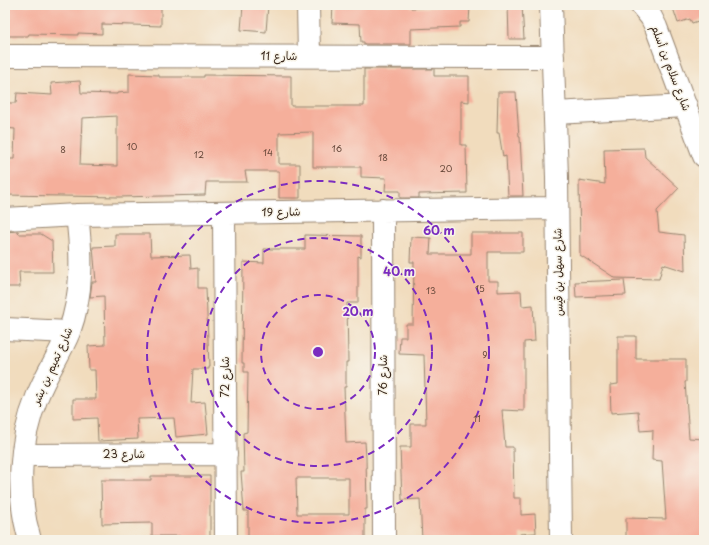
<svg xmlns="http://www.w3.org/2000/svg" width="709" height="545" font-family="'Playpen Sans','Playpen Sans Arabic',sans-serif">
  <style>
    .building { fill: #f5af9b; fill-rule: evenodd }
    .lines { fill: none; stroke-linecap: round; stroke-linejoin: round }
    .minor-casing { stroke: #96836e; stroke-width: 24 }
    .minor { stroke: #fff; stroke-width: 22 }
    .ring { fill: none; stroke: #7b2cbf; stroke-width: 2; stroke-dasharray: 7 5 }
    .labels { text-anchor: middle; stroke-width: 3; stroke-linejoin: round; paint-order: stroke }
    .number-label { font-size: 9px; fill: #6a4b3d }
    .street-label { font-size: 11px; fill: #3b2a1e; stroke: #f7f3e8 }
    .centre { fill: #7b2cbf; stroke: #f7f3e8; stroke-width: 2 }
    .ring-label { font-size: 12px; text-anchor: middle; font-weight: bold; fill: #7b2cbf; stroke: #f7f3e8; stroke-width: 3; stroke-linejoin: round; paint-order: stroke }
  </style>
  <rect width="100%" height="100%" fill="#f7f3e8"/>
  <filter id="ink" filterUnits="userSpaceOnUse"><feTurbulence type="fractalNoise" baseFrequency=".025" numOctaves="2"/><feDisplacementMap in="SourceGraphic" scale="8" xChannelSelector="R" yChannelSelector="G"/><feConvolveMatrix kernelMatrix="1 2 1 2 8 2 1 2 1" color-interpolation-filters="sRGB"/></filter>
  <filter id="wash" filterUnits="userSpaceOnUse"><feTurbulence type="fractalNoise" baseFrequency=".012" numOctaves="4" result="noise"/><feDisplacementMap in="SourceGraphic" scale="16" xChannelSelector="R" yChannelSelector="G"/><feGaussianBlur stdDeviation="0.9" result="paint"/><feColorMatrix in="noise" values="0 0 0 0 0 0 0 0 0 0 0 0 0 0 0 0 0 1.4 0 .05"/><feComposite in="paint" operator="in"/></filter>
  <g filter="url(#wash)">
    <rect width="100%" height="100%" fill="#f1dcbd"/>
    <g id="blocks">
      <path class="building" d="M5,5H161V26L102,24V34L78,33V35L29,34L28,36H5Z
        M243,5H268L266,32L241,30Z
        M333,5H411V8L470,6L469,22H460V27L411,29V44H364V42H361L360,24L332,23Z
        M508,5H522L524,39H509Z
        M672,5H704V19L692,23L690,19L678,23Z
        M364,69H434V76H469V102L461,101V145H466L467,193L419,194V198H400V191H385L386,178L361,177V167H313V132L279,133V164H300V198H279V171H245L247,182H206L205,195L119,197L5,195V159H14L15,129L5,128V103H16L17,93L52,95L51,83L80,81L81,93L117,94V93L129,92V74L159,75V77H204V75L291,76V106H364ZM117,116V166L80,165L82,118Z
        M498,92H516L519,137H520L523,196H508L506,156L503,157L499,133H497Z
        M644,148L645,157L679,188L657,211L659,232L684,235L685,271L663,264L659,279L615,278L580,255L579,180L605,184L604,149Z
        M18,231L19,234H41L52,241L53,272H19L20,287H5V232Z
        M471,233H523V252H488V281H498V292L521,291L522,306L533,305L535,341L524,342V411L502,410L505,447H513L514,498H521V515L535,514L536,533L520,534V540H422L420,499L402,500L400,447H411V424H426L424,355L399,354L400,337H406V324H413L414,262H410L411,237L431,238L430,254H471Z
        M115,234H150L151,256L190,255L191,269L198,268V288H206L209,367H208V369H193L191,403L205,402L208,434L176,437L174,418L137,419L138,439L98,441L97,418L73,419V399H96L95,370H89L88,346L105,345L104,296L90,297L92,282H96L93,247L115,246Z
        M305,235L361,236V257L358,256V303H347L348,362H346V387H344L346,443L365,442L366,457L367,509H365V540H248V511H244L241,472H244L243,433L247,432L248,372H244V363H242L243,262L264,263V249H305ZM296,478H349V514H297Z
        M624,280L626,295L576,297L575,282Z
        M618,336H636V359H686V382H685L689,438L704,439V540H626V518L666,519L662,461L652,460L653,430L640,431L638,411L611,413L610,385L618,384Z
        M151,476H210V540H180V536H152V523L102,524L101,480H151Z"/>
    </g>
  </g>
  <g filter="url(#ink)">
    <use href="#blocks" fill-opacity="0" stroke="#96836e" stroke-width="1"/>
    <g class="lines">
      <g class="minor-casing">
        <path id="minor" d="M308,5L309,56
          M551,5L557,177L561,540
          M641,5L651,17L656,27L704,156
          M5,56L553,57
          M555,113L686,106
          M383,210L384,540
          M224,214L226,540
          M5,219L77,215L557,208
          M5,329L69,332
          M23,455L226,454
          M30,540C16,494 19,441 37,397C46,374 60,354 69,332C83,294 82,254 77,215"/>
      </g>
      <use href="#minor" class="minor"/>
    </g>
  </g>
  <g class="ring">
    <circle cx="318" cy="352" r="57"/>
    <circle cx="318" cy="352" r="114"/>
    <circle cx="318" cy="352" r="171"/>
  </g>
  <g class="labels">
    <g class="number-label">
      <text x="132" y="150">10</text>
      <text x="337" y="152">16</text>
      <text x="63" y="153">8</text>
      <text x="268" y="156">14</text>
      <text x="199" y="158">12</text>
      <text x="383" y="161">18</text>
      <text x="446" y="172">20</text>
      <text x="480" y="292">15</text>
      <text x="431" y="294">13</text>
      <text x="485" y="358">9</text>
      <text x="477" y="422">11</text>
    </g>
    <g class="street-label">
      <text x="279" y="60">شارع 11</text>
      <text transform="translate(671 68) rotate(69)" y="4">شارع سلام بن أسلم</text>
      <text transform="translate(281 212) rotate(-1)" y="4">شارع 19</text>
      <text transform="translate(558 272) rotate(-91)" y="4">شارع سهل بن قيس</text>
      <text transform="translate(52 366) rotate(-66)" y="4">شارع تميم بن بشر</text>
      <text transform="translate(383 375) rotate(-90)" y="4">شارع 76</text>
      <text transform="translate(225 377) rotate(-90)" y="4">شارع 72</text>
      <text x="124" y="458">شارع 23</text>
    </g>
  </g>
  <circle cx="318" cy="352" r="6" class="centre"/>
  <g class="ring-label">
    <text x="439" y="235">60 m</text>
    <text x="399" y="276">40 m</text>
    <text x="358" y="316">20 m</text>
  </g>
  <rect width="709" height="545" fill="none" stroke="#f7f3e8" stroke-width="20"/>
</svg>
